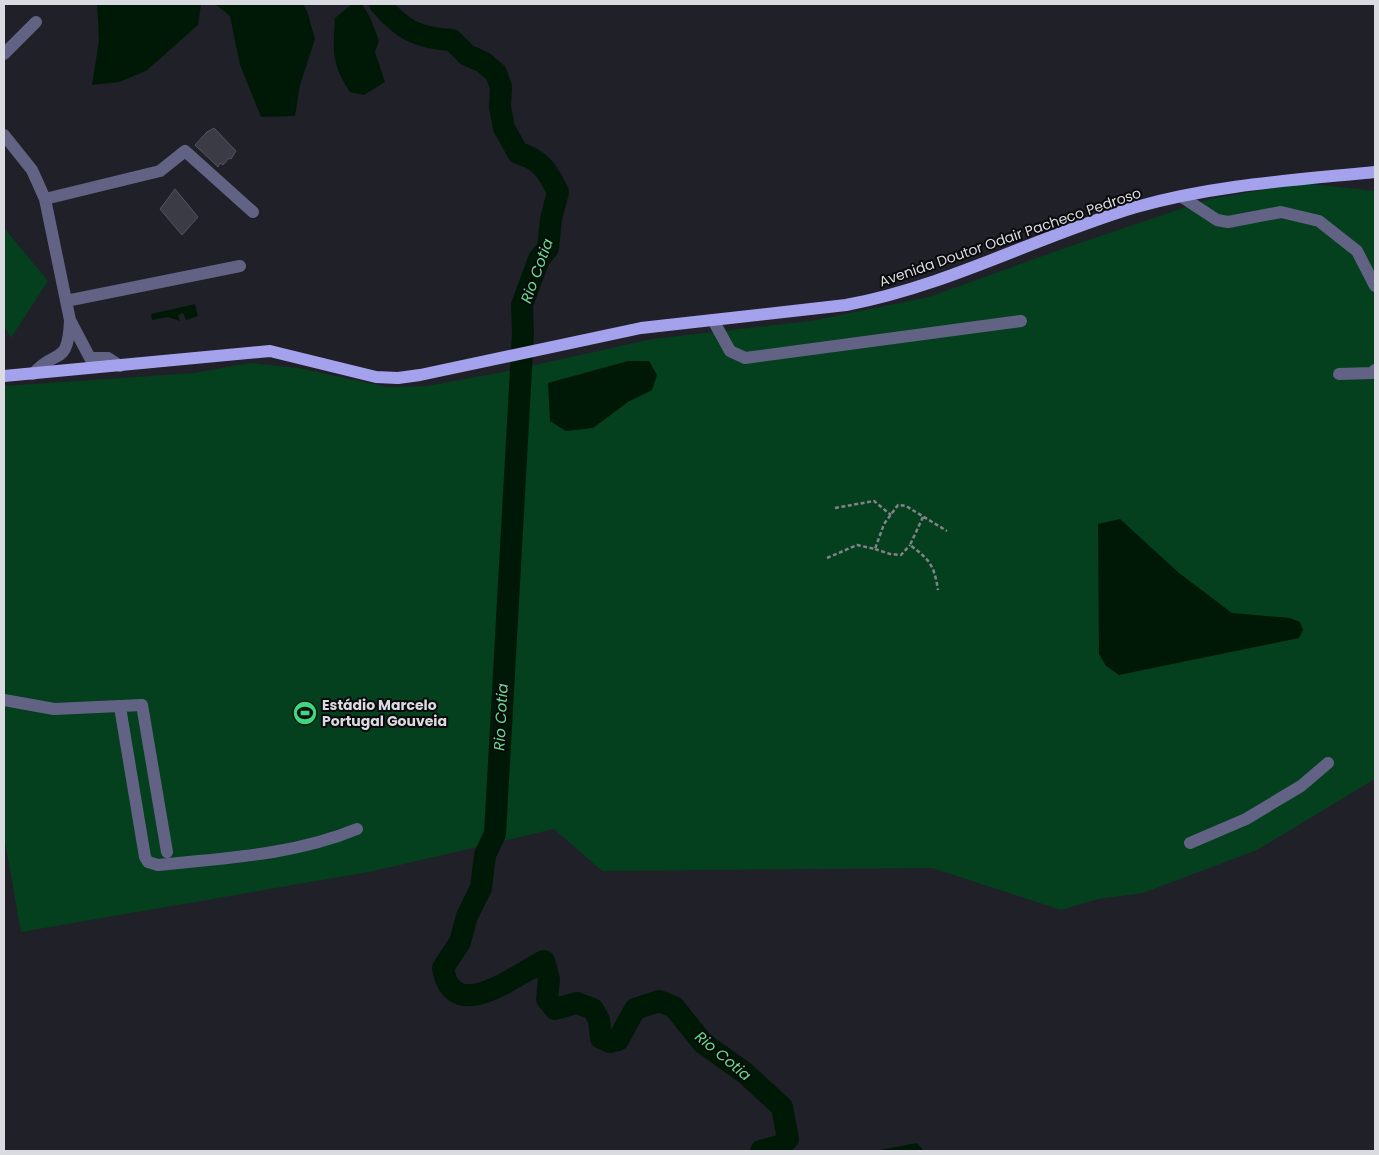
<svg xmlns="http://www.w3.org/2000/svg" width="1379" height="1155" font-family="Poppins,sans-serif">
  <style>
    .green { fill: #043f1e }
    .water { fill: #001907 }
    .lines { fill: none; stroke-linecap: round; stroke-linejoin: round }
    .river { stroke: #001907; stroke-width: 22 }
    .building { fill: #3b3b45; stroke: #55555f }
    .path { stroke: #828289; stroke-width: 2.5; stroke-dasharray: 4 2.5; stroke-linecap: butt }
    .minor { stroke: #626285; stroke-width: 12 }
    .major { stroke: #a5a2ed; stroke-width: 12 }
    .labels { text-anchor: middle; stroke-width: 4; stroke-linejoin: round; paint-order: stroke }
    .street-label { font-size: 14px; fill: #dadbe0; stroke: #0a0a0d }
    .poi-label { font-size: 14px; font-weight: bold; fill: #dadbe0; stroke: #0a0a0d; text-anchor: start }
    .water-label { font-size: 15px; font-style: italic; fill: #66dd8f; stroke: #0a0a0d }
  </style>
  <rect width="100%" height="100%" fill="#202028"/>
  <path class="green" d="M1302,183L1375,191V779L1257,850L1143,893L1098,899L1061,910L932,868L602,871L554,829L374,871L21,932L4,836V386L194,373L250,363L298,368L388,387L427,386L503,372L652,339L811,321L929,297L1062,249L1210,199Z
    M4,228L48,281L11,338L4,326Z"/>
  <path class="water" d="M97,4H201L198,25L146,71L119,82L92,85L99,40Z
    M215,4H303L307,11L315,39L300,85L295,116L261,117L240,65L230,16Z
    M352,4H362L370,17L379,41L375,52L385,82L364,95L350,92C331,63 333,51 335,18Z
    M195,304L198,316L186,320L183,313L178,315L180,321L168,317L152,320L151,314Z
    M628,361H649L657,375L652,390L628,402L593,428L566,431L550,421L548,383Z
    M1120,519L1179,573L1232,613L1290,618L1300,622L1303,630L1299,638L1119,675L1106,666L1099,654L1098,524Z
    M917,1143L924,1151H879L880,1150Z"/>
  <g class="lines">
    <path class="river" d="M380,4C402,30 418,38 452,40L467,55L483,62L496,73L501,87L500,107L504,128L518,153C541,159 548,172 558,192L551,219L548,248L539,259L522,305L523,333L495,834L485,855L481,888L467,916L460,942L443,968C453,1027 516,974 544,961L549,979L547,999L555,1009L577,1003L593,1009L599,1020L601,1038L610,1042L618,1040L635,1009L659,1001L674,1007L703,1043L745,1073L782,1107L788,1139L780,1146L761,1151"/>
  </g>
  <path class="building" d="M214,128L236,151L231,159L229,158L223,165L220,163L218,167L195,145L207,132Z
    M175,189L198,217L182,235L160,209Z"/>
  <g class="lines">
    <path class="path" d="M835,508L874,501L891,515
      M923,517L910,545C930,560 934,565 938,590
      M875,549L890,554L901,555L910,545
      M827,558L857,545L875,549L884,524L898,505L906,506L947,531"/>
    <path class="minor" d="M4,54L36,22
      M4,135L32,170L45,199L70,320
      M1182,197L1217,220L1228,222L1281,212L1319,221L1357,251L1375,286
      M45,199L160,171L185,151L253,212
      M66,301L240,266
      M713,320L730,351L745,358L1021,321
      M33,374C55,347 68,369 70,320L90,358H108L120,366
      M1339,374L1372,373L1375,370
      M4,700L54,709L142,705L167,852
      M120,707L145,857L148,862L158,865C225,858 294,855 357,829
      M1190,843L1246,819L1301,786L1328,763"/>
    <path class="major" d="M4,376L270,351L376,377L398,378L420,375L641,328L846,305C948,286 1038,236 1136,207C1213,185 1295,180 1375,172"/>
  </g>
  <defs>
    <g id="stadium-disc" transform="scale(1.25)"><circle r="9.5" fill="#3fd77d" stroke="#0a0a0d"/><path d="M0-5a6.5 5 0 1 0 0 10a6.5 5 0 1 0 0-10ZM-3.5-1.8h7v3.6h-7Z" fill="#111"/></g>
  </defs>
  <g fill-rule="evenodd">
    <use href="#stadium-disc" x="305" y="713"/>
  </g>
  <g class="labels">
    <g class="street-label">
      <text transform="translate(1010 237) rotate(-19)" y="5">Avenida Doutor Odair Pacheco Pedroso</text>
    </g>
    <g class="poi-label">
      <text x="322" y="710">Estádio Marcelo<tspan x="322" dy="16">Portugal Gouveia</tspan></text>
    </g>
    <g class="water-label">
      <text transform="translate(537 271) rotate(-70)" y="5">Rio Cotia</text>
      <text transform="translate(501 717) rotate(-87)" y="5">Rio Cotia</text>
      <text transform="translate(723 1056) rotate(40)" y="5">Rio Cotia</text>
    </g>
  </g>
  <rect width="1379" height="1155" fill="none" stroke="#dadbe0" stroke-width="10"/>
</svg>
